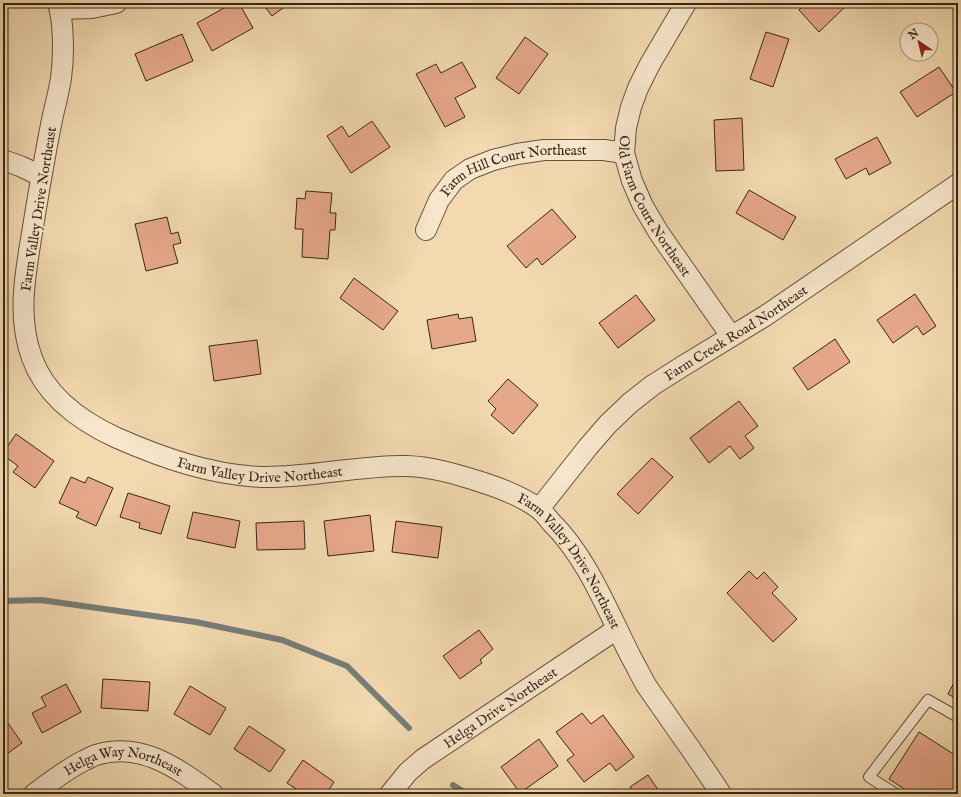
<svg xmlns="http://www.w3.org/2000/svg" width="961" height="797" font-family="'IM FELL English',serif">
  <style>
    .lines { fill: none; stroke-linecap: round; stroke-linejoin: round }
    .stream { stroke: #777d77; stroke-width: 6 }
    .building { fill: #e6a88b; stroke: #372518 }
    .service-casing { stroke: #66523e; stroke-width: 12 }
    .minor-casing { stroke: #66523e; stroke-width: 22 }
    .service { stroke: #f7e6cb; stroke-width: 10 }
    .minor { stroke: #f7e6cb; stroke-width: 20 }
    .labels { text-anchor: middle; stroke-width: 3.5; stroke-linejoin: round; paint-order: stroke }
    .street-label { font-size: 14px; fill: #372518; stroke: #f7e6cb }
  </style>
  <rect width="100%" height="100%" fill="#f2d9af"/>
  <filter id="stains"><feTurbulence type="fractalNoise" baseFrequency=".005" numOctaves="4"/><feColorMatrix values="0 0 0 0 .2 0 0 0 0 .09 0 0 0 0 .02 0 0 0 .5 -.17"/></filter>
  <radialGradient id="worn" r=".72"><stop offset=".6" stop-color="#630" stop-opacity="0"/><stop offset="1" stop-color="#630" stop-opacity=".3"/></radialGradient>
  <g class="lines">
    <path class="stream" d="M3,601L41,600L196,622L282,640L347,666L409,728
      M453,785L467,794"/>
  </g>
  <path class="building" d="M233,3H239L253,28L212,51L197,23Z
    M262,3H290L272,16Z
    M806,3H849L819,32L799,10Z
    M766,32L789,39L773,87L750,79Z
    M182,34L193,61L146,81L135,54Z
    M525,37L548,54L519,94L496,78Z
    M462,62L476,87L455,98L465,117L445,127L416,74L436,64L441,73Z
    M939,67L956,92L917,117L900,92Z
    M742,118L744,170L716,171L714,120Z
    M372,121L390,147L351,173L327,136L342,126L349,137Z
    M877,137L891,163L869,175L866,168L846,179L835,159Z
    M749,190L796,217L783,240L736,213Z
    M306,191L332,193L330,213H336L335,230H330L328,259L302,257L303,229H295L297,198L305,199Z
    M552,209L576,237L542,265L537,258L526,268L507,246Z
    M167,217L171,234L178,232L181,243L173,245L178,263L146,271L135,224Z
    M354,278L398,311L383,330L340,298Z
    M915,294L936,326L923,335L917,326L893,343L877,320Z
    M636,295L655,320L618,348L599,323Z
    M458,314L459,319L472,317L476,341L432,349L427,320Z
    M835,339L850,362L808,390L793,368Z
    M257,340L261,374L214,381L209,346Z
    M508,379L538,405L513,434L491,415L496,409L488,401Z
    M739,401L758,426L745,436L754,448L740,459L730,446L709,463L690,438Z
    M16,434L54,461L35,488L13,472L18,466L3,455V453Z
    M652,458L673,477L638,514L617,494Z
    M71,477L85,483L88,477L113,488L96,526L76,517L79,512L59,503Z
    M128,493L170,506L161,534L139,528L140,523L120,517Z
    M193,512L240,521L235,548L187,538Z
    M370,515L374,551L328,556L324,521Z
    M304,521L305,549L257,550L256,523Z
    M396,521L442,527L438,558L392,552Z
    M749,571L757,579L764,572L778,587L772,593L797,619L773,642L727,593Z
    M479,630L493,649L480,660L482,663L460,679L443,656Z
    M958,675V700L948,694Z
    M103,679L150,682L148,711L101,708Z
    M66,684L81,712L42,733L32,713L46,706L41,697Z
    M190,686L226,708L210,735L174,714Z
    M582,713L591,724L603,715L634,757L616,771L610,763L584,782L567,760L574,755L556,732Z
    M5,719L22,743L3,757V721Z
    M249,726L285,750L270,772L234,749Z
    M919,732L958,757V794H912L889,779Z
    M539,739L558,766L520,793L501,767Z
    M303,760L334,782L326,794H304L287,783Z
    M648,775L661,794H635L630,787Z"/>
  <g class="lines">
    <g class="service-casing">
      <path id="service" d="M896,794L869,777L928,700L958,717"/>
    </g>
    <g class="minor-casing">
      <g id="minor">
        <path id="s1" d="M58,3C64,23 64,57 61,78C59,91 56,103 53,115C45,153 39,190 33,227C26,271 16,315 32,358C46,397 80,421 117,438C163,458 211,475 262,477C310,478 358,465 407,466C432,467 456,474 481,482C500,488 521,496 538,508C543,512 547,517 551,522C587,557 608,612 631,657C636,666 641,676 646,685C654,697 663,709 671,721C688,745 705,769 721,794"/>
        <path id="s2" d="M686,3L650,64L638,88L631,107L626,128L624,153L632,181L643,206L659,233L731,336"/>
        <path d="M60,9L92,8L116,3"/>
        <path d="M3,160L20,166L41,176"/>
        <path id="s3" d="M426,230L439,200L454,180L470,169L493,160L517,154L544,150H604L624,153"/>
        <path id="s4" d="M539,509L588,447L608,424L630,403L653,385L683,366L765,316L958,184"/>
        <path id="s5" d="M34,794C50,782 67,769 85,760C88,759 92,756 96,755C142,741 178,769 213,794"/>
        <path id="s6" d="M390,794L408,772L423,759L617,629"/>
      </g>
    </g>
    <use href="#service" class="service"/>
    <use href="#minor" class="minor"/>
  </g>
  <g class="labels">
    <g class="street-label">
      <text dy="5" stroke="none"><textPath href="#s3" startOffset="118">Farm Hill Court Northeast</textPath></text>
      <text dy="5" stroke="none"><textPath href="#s2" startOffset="225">Old Farm Court Northeast</textPath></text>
      <text transform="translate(38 209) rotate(-81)" y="5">Farm Valley Drive Northeast</text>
      <text dy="5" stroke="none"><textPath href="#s4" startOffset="267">Farm Creek Road Northeast</textPath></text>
      <text dy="5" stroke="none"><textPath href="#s1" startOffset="628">Farm Valley Drive Northeast</textPath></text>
      <text dy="5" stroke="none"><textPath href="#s1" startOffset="976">Farm Valley Drive Northeast</textPath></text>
      <text dy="5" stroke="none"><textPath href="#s6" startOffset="141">Helga Drive Northeast</textPath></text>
      <text dy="5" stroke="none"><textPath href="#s5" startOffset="101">Helga Way Northeast</textPath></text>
    </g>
  </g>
  <rect width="961" height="797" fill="none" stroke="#f2d9af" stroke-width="16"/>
  <rect x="4" y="4" width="953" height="789" fill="none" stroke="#372518" stroke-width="2"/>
  <rect x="8" y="8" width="945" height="781" fill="none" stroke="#372518"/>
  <g transform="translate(919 42) rotate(325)"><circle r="19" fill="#f7e6cb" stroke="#aa9983"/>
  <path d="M0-3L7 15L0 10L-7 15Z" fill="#8f2418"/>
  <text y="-6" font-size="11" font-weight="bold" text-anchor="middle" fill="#372518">N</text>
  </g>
  <rect width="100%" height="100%" filter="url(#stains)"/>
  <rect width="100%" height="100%" fill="url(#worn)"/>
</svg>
